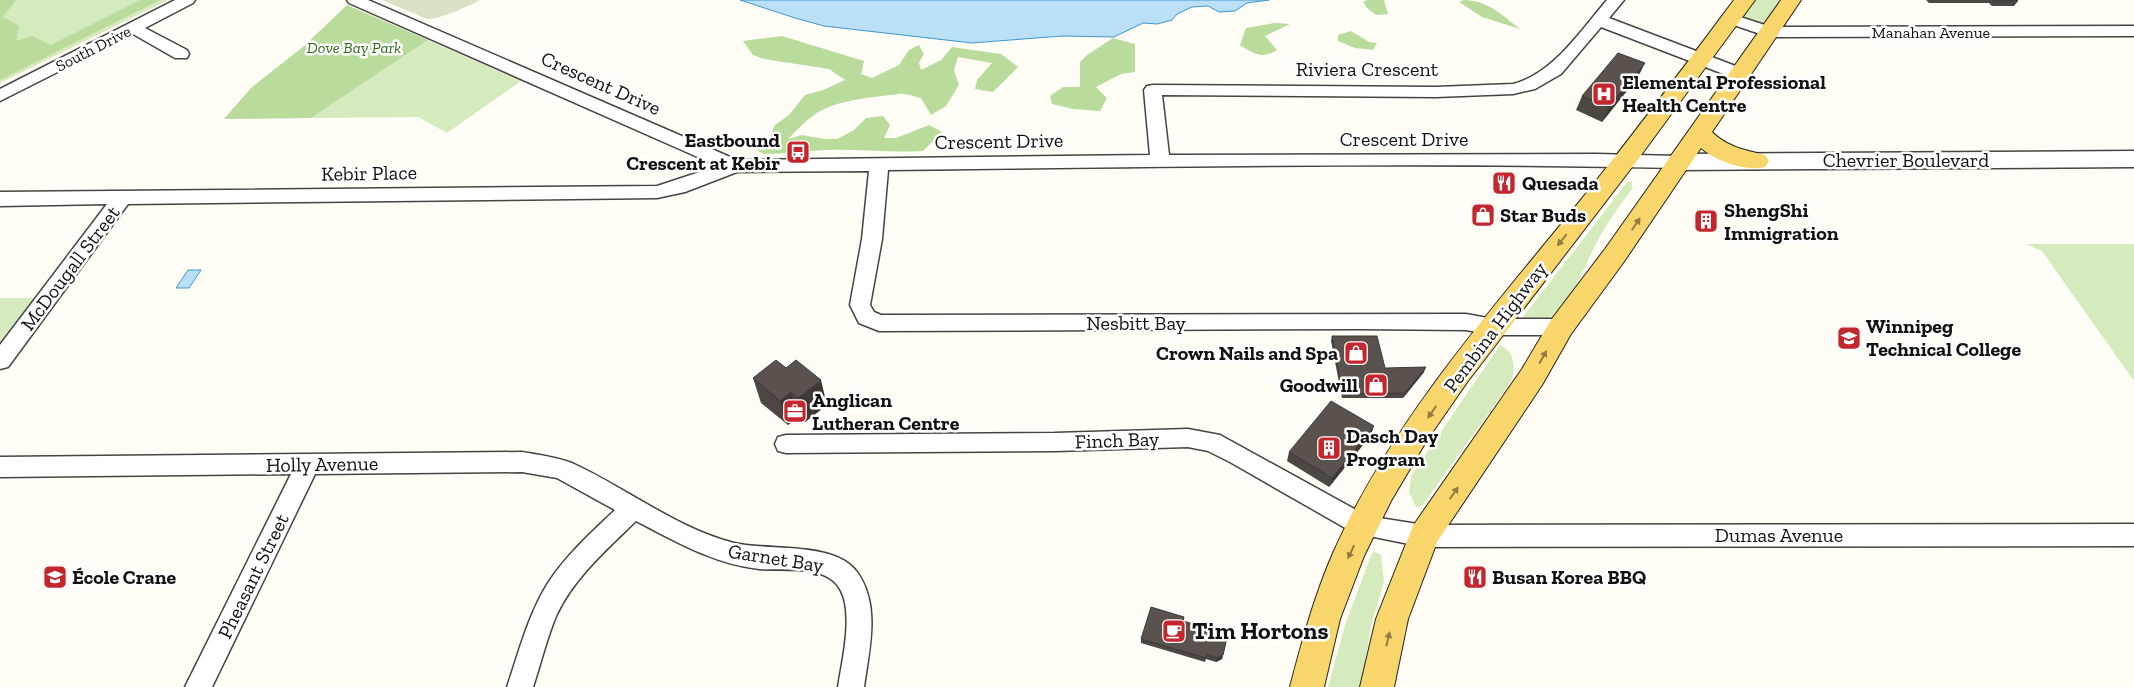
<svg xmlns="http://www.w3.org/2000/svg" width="2134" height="687" font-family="'Zilla Slab',serif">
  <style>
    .green { fill: #d5ebbd }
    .forest { fill: #b9dc9c }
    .cemetery { fill: #d9e3c4 }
    .water { fill: #b9e0f7; stroke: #3f96cf }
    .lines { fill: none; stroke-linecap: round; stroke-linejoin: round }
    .minor-casing { stroke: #444; stroke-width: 3 }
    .tertiary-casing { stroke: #444; stroke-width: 3 }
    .primary-casing { stroke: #222; stroke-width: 2 }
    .minor { fill: #fff; fill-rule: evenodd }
    .tertiary { fill: #fff; fill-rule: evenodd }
    .primary { fill: #f9d66b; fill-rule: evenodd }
    .wall { fill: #4d4742 }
    .shaded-wall { fill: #3f3936 }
    .building { fill: #5a524d; stroke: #3f3936 }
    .oneway { fill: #917d42 }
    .labels { text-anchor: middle; stroke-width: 5; stroke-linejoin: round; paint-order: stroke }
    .far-street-label { font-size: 16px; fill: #111; stroke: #fff }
    .far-park-label { font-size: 16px; font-style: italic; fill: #2f6b1f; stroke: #fff }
    .street-label { font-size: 20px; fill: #111; stroke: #fff }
    .poi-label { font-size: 20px; font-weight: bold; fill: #111; stroke: #fff; text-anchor: start }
    .near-poi-label { font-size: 24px; font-weight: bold; fill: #111; stroke: #fff; text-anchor: start }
  </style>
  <rect width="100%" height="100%" fill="#fffdf5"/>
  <path class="green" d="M0,0H168L0,83Z
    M1745,0H1792L1770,32L1731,19Z
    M428,40L521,81L447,133L418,117L311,118Z
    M1628,181L1632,182V189C1621,204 1609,220 1600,236C1586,261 1578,289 1559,311C1553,319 1533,322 1523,319V317Z
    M2026,244H2134V381L2042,251Z
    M0,298H47L0,356Z
    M1500,345C1515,351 1516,369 1511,382L1422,506L1416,507L1409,492L1411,476Z
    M1375,552L1381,555L1384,582L1371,626L1361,687H1328L1345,625L1372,553Z"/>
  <path class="forest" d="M0,0H16L3,17L19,26L16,41L32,36L51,45L140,0H160L0,80Z
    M1367,0H1384L1388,14L1376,15L1367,8L1363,2Z
    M1464,0C1487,0 1502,15 1520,29L1482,17L1459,2Z
    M347,5L428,40L311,118L224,119L251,88L304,46Z
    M1275,23L1290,24L1265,36L1277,50C1262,60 1253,53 1240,45L1246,28Z
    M1351,31L1369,42L1377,43L1373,50L1355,48L1338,41V35Z
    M782,36L864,61L861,74L872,78L899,65L909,50L919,45L924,54L919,63L921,70L941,60L952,47L1001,54L1018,67L993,92L975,89L977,80L992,63L958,57L954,70L959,85L946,106L931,115L921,98C914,97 906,93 899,94C874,97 834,100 814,115C804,122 796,131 788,139L802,135L825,139H837L854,130L866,118L883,116L890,125L884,138H896L929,125L942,132L923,151C890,153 858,149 826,150C805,151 785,154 764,154L758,151L759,142L769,138L775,125L789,115L805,95L823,90L845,80L829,69L764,59L753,55L743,41Z
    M1113,38L1135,44V72L1121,74L1096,87L1107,98L1100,111L1073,109L1052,104L1050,96L1063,87H1080V62L1087,55Z"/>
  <path class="cemetery" d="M382,0H480C470,6 437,20 427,19Z"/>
  <path class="water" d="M740,0H1269L1247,3L1235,11L1219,12L1208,6L1192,7L1177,14L1172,20L1157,24L1143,23L1114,37L1062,36L972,43L824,26L795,18Z
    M188,270H201L189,288H176Z"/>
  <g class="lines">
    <g class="minor-casing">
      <path id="minor" d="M175,0H195L193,3L145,28L187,50L189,54L187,58H175L133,34L0,101V89Z
        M347,0H368L737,160L1150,155L1144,90L1147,86L1153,85L1436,87L1513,84C1553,74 1581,30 1607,0H1624L1609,18L1746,70L1749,74L1746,78L1740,79L1734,78L1601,27L1561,74L1535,89L1513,94L1436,97L1162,95L1169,155L1596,154L1678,156L1685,158L1687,162L1685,166L1678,168C1415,162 1151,167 888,170L882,239L870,305L874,312L881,315L1466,314L1493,319H1561L1568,321L1571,327L1568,333L1561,335H1493L1466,330L1359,329L879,331L859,323L850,305L862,239L869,171L737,172L685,192L657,198L128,204L8,367L0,369V345L107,204L0,206V192L657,186L718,166L349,3Z
        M1731,14L1771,27L2134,26V36L1769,37L1725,22L1723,19L1725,16Z
        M1188,429L1220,435L1367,516L1424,525L2134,524V546L1424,547L1354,533L1230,462L1208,451L1188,447L1055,451L786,453L778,451L775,444L778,437L786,435L1055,433Z
        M522,452C539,455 557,457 574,464C628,489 676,528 734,543C768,551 835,541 857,572C881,605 869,650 864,687H838C842,661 854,613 840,589C826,564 784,571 759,569C714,564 675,541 636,521C607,549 575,577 557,614C547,637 541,663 533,687H507C519,652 528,615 548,583C566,555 591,533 615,510L557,478L522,472L315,474L212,687H185L291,474L0,477V457Z"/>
    </g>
    <g class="tertiary-casing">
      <path id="tertiary" d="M2134,151V167L1678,170L1670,167L1667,162L1670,157L1678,154Z"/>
    </g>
    <g class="primary-casing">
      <path id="primary" d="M1734,0H1755L1636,162L1468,381L1427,440L1391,501L1364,556L1340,619L1324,687H1290C1302,641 1314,597 1333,553C1392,421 1490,312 1580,201C1633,135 1684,67 1734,0Z
        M1781,0H1801L1712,132C1727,147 1745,150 1765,155L1769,161L1765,167C1746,172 1716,161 1701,148L1623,263L1571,334L1542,385L1437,542L1408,619L1394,687H1360L1376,619L1413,526L1522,369L1551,320L1605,249Z"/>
    </g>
    <use href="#minor" class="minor"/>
    <use href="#tertiary" class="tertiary"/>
    <use href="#primary" class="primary"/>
  </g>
  <path class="wall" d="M1926,0H2017L2018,1L2014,6H1992L1989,3H1929Z
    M1638,77L1602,122L1576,110L1582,96Z
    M1332,336L1385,368L1424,372L1403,398H1342L1331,341Z
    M753,378L827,405L805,422L798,417L788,425L761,403Z
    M1371,435L1329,487L1287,461L1289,452Z
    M1184,621L1227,638L1222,659L1216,662L1206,659L1205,662L1141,643V639Z"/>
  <path class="shaded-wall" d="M1645,63L1638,77L1602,122L1609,107Z
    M1426,367L1424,372L1403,398L1405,393Z
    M821,380L827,405L805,422L798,398Z
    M791,392L798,417L788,425L780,401Z
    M1374,426L1371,435L1329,487L1332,478Z
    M1223,655L1222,659L1216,662L1217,658Z"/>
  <path class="building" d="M1994,0H2017L2018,1H1996Z
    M1618,53L1645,63L1609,107L1582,96Z
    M1332,336H1377L1385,368L1426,367L1405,393L1343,394Z
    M776,360L786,368L796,360L821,380L798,398L791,392L780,401L753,378Z
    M1331,401L1374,426L1332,478L1289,452Z
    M1151,607L1184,617L1183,621L1224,633L1227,638L1223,655L1217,658L1207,655L1206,658L1141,639Z"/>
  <defs><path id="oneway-solid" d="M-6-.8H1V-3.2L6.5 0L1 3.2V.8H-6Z" transform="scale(1.25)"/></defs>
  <g class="oneway">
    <use href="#oneway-solid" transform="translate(1636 224) rotate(-56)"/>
    <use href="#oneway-solid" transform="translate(1562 240) rotate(129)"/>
    <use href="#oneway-solid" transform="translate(1543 357) rotate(-61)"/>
    <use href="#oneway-solid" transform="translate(1432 412) rotate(125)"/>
    <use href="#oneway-solid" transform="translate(1454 493) rotate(-55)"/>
    <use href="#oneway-solid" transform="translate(1351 552) rotate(115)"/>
    <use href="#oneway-solid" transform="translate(1388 639) rotate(-77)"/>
  </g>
  <defs>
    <g id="hospital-square" transform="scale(1.25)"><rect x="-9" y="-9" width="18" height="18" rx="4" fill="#c4262e" stroke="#fff"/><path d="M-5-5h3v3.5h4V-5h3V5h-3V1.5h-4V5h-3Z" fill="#fff"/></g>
    <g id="bus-square" transform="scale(1.25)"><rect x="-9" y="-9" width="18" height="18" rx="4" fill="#c4262e" stroke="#fff"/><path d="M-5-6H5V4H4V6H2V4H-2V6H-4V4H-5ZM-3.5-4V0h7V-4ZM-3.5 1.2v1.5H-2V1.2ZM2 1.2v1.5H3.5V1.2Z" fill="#fff"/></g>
    <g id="restaurant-square" transform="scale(1.25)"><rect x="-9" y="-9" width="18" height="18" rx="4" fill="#c4262e" stroke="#fff"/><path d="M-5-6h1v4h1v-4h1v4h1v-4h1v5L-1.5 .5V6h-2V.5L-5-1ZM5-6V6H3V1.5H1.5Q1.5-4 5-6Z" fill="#fff"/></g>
    <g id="shop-square" transform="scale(1.25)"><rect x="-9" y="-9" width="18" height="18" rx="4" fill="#c4262e" stroke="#fff"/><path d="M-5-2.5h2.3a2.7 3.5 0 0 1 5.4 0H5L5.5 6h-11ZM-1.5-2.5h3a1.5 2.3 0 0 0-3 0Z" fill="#fff"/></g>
    <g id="building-square" transform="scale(1.25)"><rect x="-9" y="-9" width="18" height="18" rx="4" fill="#c4262e" stroke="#fff"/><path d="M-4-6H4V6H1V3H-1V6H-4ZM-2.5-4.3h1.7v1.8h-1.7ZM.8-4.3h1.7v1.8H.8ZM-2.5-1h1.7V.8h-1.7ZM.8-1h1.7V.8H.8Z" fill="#fff"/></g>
    <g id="university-square" transform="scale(1.25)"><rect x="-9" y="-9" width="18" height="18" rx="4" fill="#c4262e" stroke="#fff"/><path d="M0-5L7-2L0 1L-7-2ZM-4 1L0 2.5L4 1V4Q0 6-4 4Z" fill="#fff"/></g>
    <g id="office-square" transform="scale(1.25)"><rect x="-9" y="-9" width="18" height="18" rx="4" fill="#c4262e" stroke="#fff"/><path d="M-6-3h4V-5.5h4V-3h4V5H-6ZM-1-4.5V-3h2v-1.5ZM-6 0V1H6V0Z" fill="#fff"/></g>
    <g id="school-square" transform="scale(1.25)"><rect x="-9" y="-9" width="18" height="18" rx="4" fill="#c4262e" stroke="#fff"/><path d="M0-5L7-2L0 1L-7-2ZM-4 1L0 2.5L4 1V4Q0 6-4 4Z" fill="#fff"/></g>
    <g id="cafe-square" transform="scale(1.25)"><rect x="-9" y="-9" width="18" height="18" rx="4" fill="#c4262e" stroke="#fff"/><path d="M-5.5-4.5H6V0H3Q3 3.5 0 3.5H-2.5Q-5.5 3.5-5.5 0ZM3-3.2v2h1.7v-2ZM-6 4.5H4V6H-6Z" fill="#fff"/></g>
  </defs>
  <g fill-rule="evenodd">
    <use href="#hospital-square" x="1604" y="94"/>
    <use href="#bus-square" x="798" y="152"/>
    <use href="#restaurant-square" x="1504" y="183"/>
    <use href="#shop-square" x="1483" y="215"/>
    <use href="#building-square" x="1706" y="221"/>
    <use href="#university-square" x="1849" y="338"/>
    <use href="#shop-square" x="1356" y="353"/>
    <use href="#shop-square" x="1376" y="385"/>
    <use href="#office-square" x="795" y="411"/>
    <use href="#building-square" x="1329" y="448"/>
    <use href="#school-square" x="55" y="577"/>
    <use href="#restaurant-square" x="1475" y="577"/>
    <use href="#cafe-square" x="1174" y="631"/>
  </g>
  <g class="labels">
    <g class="far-street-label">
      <text x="1931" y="38">Manahan Avenue</text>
      <text transform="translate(93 48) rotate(-27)" y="6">South Drive</text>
    </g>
    <g class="far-park-label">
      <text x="354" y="53">Dove Bay Park</text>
    </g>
    <g class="street-label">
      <text x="1367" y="76">Riviera Crescent</text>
      <text transform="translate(601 83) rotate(24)" y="7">Crescent Drive</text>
      <text x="1404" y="146">Crescent Drive</text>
      <text transform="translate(999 141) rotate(-1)" y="7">Crescent Drive</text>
      <text x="1906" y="167">Chevrier Boulevard</text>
      <text transform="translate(369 173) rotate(-1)" y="7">Kebir Place</text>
      <text transform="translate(70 268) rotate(-53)" y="7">McDougall Street</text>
      <text x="1136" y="330">Nesbitt Bay</text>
      <text transform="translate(1495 327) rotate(-53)" y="7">Pembina Highway</text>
      <text transform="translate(1117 440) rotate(-2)" y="7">Finch Bay</text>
      <text transform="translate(322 464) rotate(-1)" y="7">Holly Avenue</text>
      <text x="1779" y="542">Dumas Avenue</text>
      <text transform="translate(776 558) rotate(9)" y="7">Garnet Bay</text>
      <text transform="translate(253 576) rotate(-64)" y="7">Pheasant Street</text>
    </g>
    <g class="poi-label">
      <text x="1622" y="89">Elemental Professional<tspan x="1622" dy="23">Health Centre</tspan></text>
      <text x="780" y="147" text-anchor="end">Eastbound<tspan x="780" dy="23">Crescent at Kebir</tspan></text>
      <text x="1522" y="190">Quesada</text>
      <text x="1724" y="217">ShengShi<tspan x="1724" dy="23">Immigration</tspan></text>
      <text x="1500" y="222">Star Buds</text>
      <text x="1866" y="333">Winnipeg<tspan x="1866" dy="23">Technical College</tspan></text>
      <text x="1338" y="360" text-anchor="end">Crown Nails and Spa</text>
      <text x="1358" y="392" text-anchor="end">Goodwill</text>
      <text x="812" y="407">Anglican<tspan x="812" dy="23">Lutheran Centre</tspan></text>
      <text x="1346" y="443">Dasch Day<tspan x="1346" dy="23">Program</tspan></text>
      <text x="72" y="584">École Crane</text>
      <text x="1492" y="584">Busan Korea BBQ</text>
    </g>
    <g class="near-poi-label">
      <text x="1192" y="639">Tim Hortons</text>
    </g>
  </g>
</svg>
